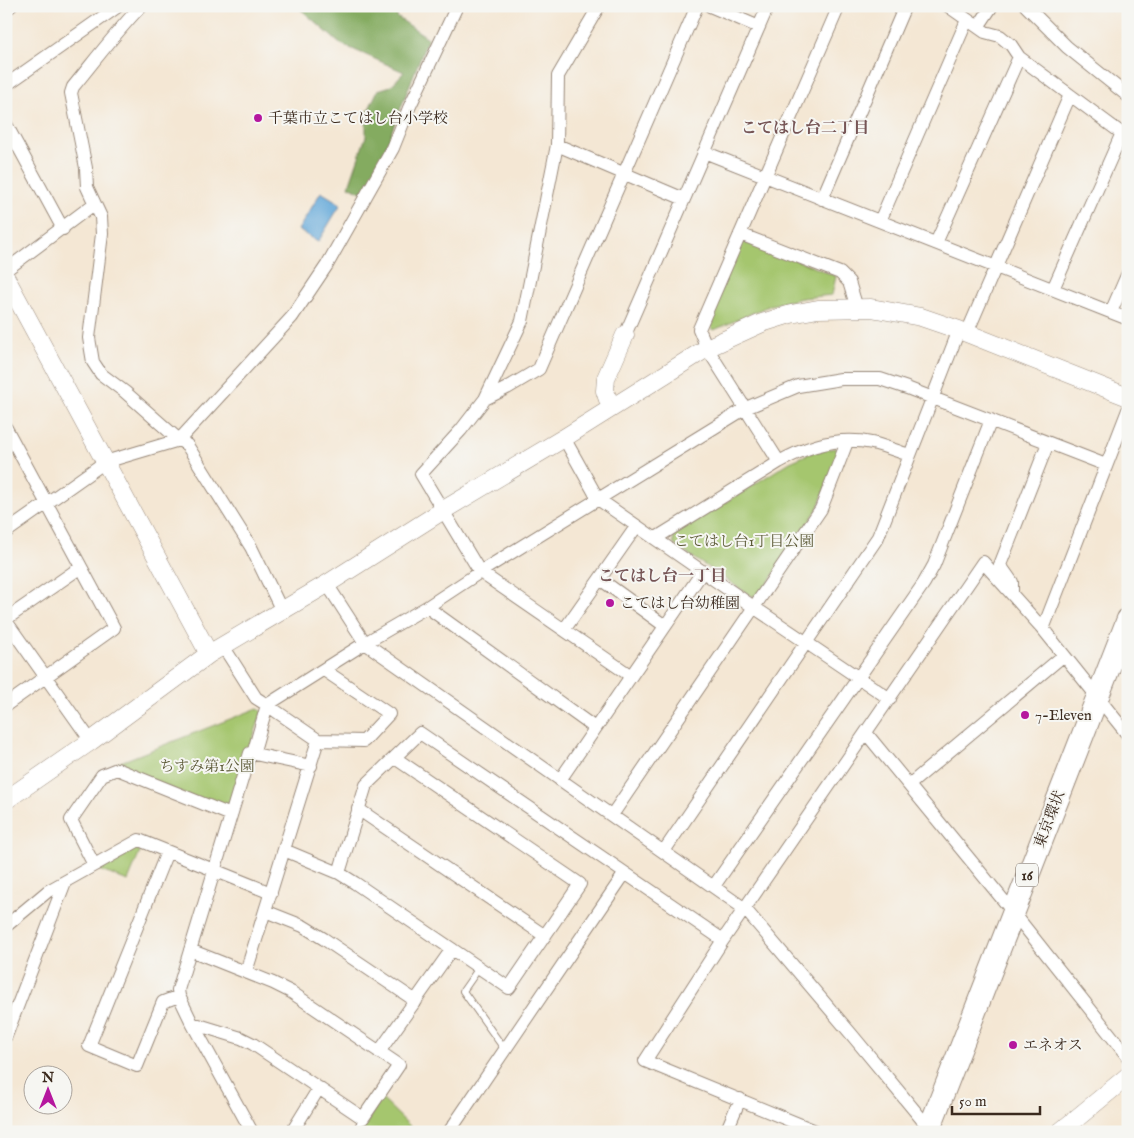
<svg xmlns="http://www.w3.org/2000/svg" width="1134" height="1138" font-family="'IM FELL English','Noto Serif JP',serif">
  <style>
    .green { fill: #a5c66e; stroke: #707846 }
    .forest { fill: #84ab61; stroke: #606a40 }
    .water { fill: #63a8d9; stroke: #4f697c }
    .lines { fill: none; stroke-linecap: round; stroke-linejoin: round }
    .lane-casing { stroke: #988879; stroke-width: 8 }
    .street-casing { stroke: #988879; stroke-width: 14 }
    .secondary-casing { stroke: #988879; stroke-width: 19 }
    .highway-casing { stroke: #988879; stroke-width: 24 }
    .lane { stroke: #fff; stroke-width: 6 }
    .street { stroke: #fff; stroke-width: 12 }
    .secondary { stroke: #fff; stroke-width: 18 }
    .highway { stroke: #fff; stroke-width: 22 }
    .poi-dot { fill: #b5179e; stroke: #f6f6f2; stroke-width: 2 }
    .labels { text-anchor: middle; stroke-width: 4; stroke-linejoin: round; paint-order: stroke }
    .shield { fill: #f6f6f2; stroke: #73675e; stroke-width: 1 }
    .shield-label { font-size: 14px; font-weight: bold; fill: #3b2a1e }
    .poi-label { font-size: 15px; fill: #3b2a1e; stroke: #f6f6f2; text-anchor: start }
    .park-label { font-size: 15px; fill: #5b5936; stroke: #f6f6f2 }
    .street-label { font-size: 15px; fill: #3b2a1e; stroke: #f6f6f2 }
    .neighbourhood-label { font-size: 16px; font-weight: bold; fill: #765556; stroke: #f6f6f2 }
  </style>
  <rect width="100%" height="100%" fill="#f6f6f2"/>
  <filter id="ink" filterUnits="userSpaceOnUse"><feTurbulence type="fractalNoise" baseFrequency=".02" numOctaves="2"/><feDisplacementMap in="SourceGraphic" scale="10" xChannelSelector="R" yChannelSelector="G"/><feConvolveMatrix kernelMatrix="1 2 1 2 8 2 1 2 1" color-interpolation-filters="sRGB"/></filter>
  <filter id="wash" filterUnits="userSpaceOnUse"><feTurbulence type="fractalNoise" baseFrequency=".0096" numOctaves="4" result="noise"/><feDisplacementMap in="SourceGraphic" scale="20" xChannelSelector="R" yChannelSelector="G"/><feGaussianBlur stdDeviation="1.12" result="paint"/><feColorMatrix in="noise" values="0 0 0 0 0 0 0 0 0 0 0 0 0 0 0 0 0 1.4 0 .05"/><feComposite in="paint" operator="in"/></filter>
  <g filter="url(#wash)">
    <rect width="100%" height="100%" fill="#f4e7d4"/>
    <path class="green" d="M748,241L836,276L832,295L802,298L771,305L714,330L707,323L740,243Z
      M836,448L839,453L817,510L759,596H751L674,545L673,535L790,462L813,452Z
      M258,708L262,712L229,807L221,809L113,765Z
      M143,845L128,881L99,870Z
      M381,1098L413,1129L411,1132H361Z"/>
    <path class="forest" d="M297,6H398L397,17L428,38L367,195L349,186L366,136V115L378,90L391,86L404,72L339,43Z"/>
    <path class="water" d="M321,192L341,204L318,242L298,230Z"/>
  </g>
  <g filter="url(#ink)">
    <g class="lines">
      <g class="lane-casing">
        <path id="lane" d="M479,968L463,991L505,1050
          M355,1132L363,1118"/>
      </g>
      <g class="street-casing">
        <path id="street" d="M141,6C117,31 95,60 73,87L71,93L86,168L87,187L101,217L102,234L89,338L93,362L101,374L125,392L179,440L187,445L251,547L282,611
          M599,6L558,76L557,145L522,321L485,399L461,430L421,474L480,572L631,676
          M710,6L759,27
          M948,6L985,32L1000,36L1011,45L1019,57L1128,138
          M1026,6L1067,47L1128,96
          M6,9L11,6
          M978,27L992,6
          M6,85L117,7
          M6,124L63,229
          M557,145L684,199
          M704,152L1128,319
          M822,199L905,6
          M880,221L967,20
          M740,234L840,273L849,282L857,308
          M936,243L1019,57
          M6,270L94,204
          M1053,289L1122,133
          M1111,312L1128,273
          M967,333L1070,95
          M625,335L768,6
          M485,399L507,388L539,369L697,6
          M6,428L114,628L6,705
          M564,438L598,499L755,608L890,699
          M779,462L707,348L699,329L839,6
          M6,532L105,462L179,440L292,317L327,265L393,148L409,108L457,6
          M656,538L779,462C807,446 839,436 872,443C884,446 897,451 909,455
          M600,579L665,626
          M327,584L365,643L745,909L852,1035L929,1128
          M1012,592V582L1000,565L1048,443
          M427,607L595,728
          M6,619L81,567
          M6,621L91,741
          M1043,629L1128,410
          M564,630L636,527
          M223,646L256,698L267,705L318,740L364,741L389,714L324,670
          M866,733L1013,912L1128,1057
          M253,754L267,705L365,643L427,607L480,572L746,408L798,386L841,379H880L907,388L1106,465
          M560,780L703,571
          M909,785L1064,655
          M358,809L545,936
          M612,815L821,509L847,442
          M284,850L339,873L355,883L509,988L580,884L395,758
          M664,851L878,537L959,330
          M167,852L89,1046L137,1066L163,1002L179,996
          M94,865L71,820L102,775L117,769L231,815
          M339,873L366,785L420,733L723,940
          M714,886L924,583L934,565L991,420
          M265,911L303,926L324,939L416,1001
          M6,926L48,891L139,840L271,893
          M190,950L273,983L291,992L399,1065L363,1118L253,1044L241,1038L192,1023
          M246,972L318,740
          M6,1036L65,882
          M379,1052L452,949
          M252,1132L192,1023L179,996L178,990L250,753L311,766
          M292,1132L319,1088
          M449,1132L625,873
          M726,1132L740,1099
          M818,1132L645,1061L723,940L983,562L1043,629L1128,735"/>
      </g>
      <g class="secondary-casing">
        <path id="secondary" d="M6,278L209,654
          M611,408L605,391L606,378L625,335
          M6,800L91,741L209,654L327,584L442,511L564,438L707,348L762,323L791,314L818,309L871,308L921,317L959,330L1128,397
          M1060,1132L1128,1076"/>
      </g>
      <g class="highway-casing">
        <path id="highway" d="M928,1132L1128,619"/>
      </g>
      <use href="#lane" class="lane"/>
      <use href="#street" class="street"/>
      <use href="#secondary" class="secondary"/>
      <use href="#highway" class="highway"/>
    </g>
  </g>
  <g class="poi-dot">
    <circle cx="258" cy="118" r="5"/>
    <circle cx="610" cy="603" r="5"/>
    <circle cx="1025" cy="715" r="5"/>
    <circle cx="1013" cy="1045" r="5"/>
  </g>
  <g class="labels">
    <rect class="shield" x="1016" y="863.5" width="22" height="23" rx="4"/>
    <g class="shield-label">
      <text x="1027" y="880">16</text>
    </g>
    <g class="poi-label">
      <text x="268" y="123">千葉市立こてはし台小学校</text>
      <text x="620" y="608">こてはし台幼稚園</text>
      <text x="1035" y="720">7-Eleven</text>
      <text x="1023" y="1050">エネオス</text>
    </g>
    <g class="park-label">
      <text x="744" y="546">こてはし台1丁目公園</text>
      <text x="207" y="771">ちすみ第1公園</text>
    </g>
    <g class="street-label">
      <text transform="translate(1049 819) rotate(-69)" y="5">東京環状</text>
    </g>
    <g class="neighbourhood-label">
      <text x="805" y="133">こてはし台二丁目</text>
      <text x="662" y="581">こてはし台一丁目</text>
    </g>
  </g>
  <rect width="1134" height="1138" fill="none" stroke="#f6f6f2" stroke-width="25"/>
  <g transform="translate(48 1090)"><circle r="24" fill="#f6f6f2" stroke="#aba49d"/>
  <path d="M0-4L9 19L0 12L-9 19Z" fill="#b5179e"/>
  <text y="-8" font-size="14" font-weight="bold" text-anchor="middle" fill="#3b2a1e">N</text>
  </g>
  <path d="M952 1106v8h88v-8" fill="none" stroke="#3b2a1e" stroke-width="2.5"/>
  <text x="959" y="1106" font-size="15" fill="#3b2a1e" stroke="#f6f6f2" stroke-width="4" paint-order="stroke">50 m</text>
</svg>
